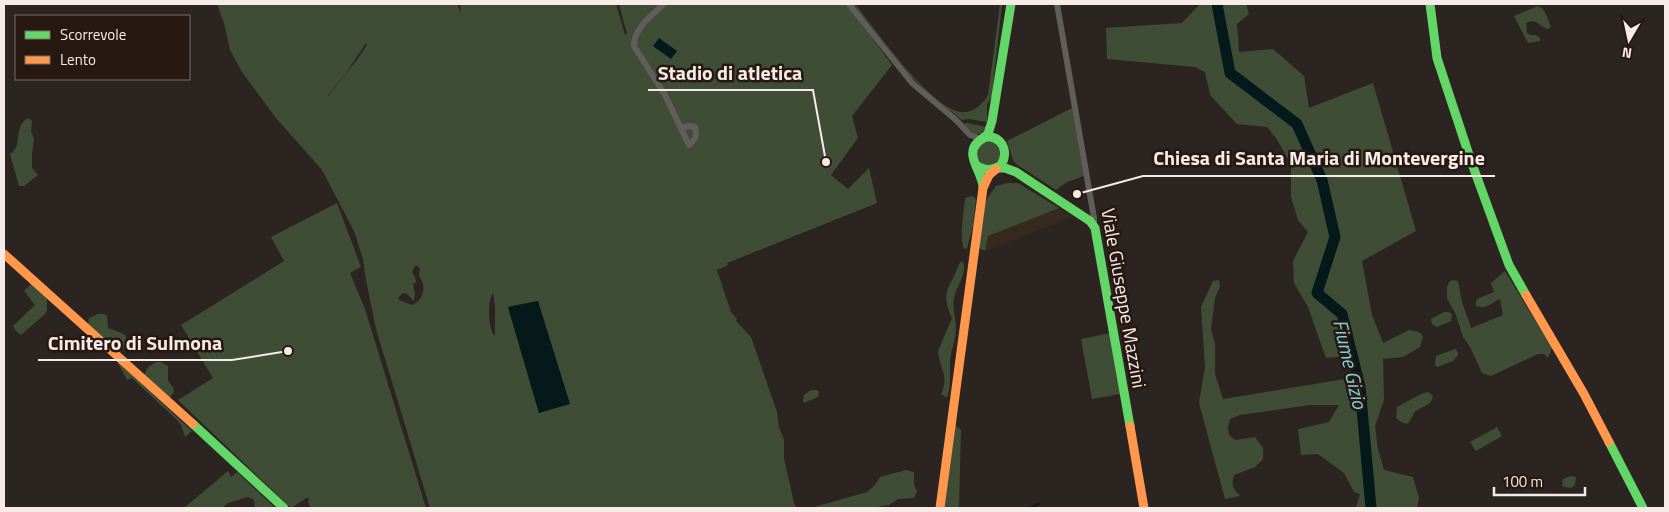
<svg xmlns="http://www.w3.org/2000/svg" width="1669" height="512" font-family="'Titillium Web',sans-serif">
  <style>
    .industrial { fill: #352a1d }
    .green { fill: #404d36; fill-rule: evenodd }
    .water { fill: #05191b }
    .lines { fill: none; stroke-linecap: round; stroke-linejoin: round }
    .stream { stroke: #05191b; stroke-width: 2 }
    .river { stroke: #05191b; stroke-width: 11 }
    .street { stroke: #605d5b; stroke-width: 6 }
    .fast { stroke: #63d668; stroke-width: 9 }
    .slow { stroke: #ff974d; stroke-width: 9 }
    .labels { text-anchor: middle; stroke-width: 5; stroke-linejoin: round; paint-order: stroke }
    .street-label { font-size: 19px; fill: #f6ebe6; stroke: #271812 }
    .water-label { font-size: 20px; font-style: italic; fill: #80d2d9; stroke: #271812 }
    .leader { fill: none; stroke: #f6ebe6; stroke-width: 2 }
    .callout-dot { fill: #f6ebe6; stroke: #271812; stroke-width: 2 }
    .callout-label { font-size: 20px; text-anchor: middle; font-weight: bold; fill: #f6ebe6; stroke: #271812; stroke-width: 5; stroke-linejoin: round; paint-order: stroke }
  </style>
  <rect width="100%" height="100%" fill="#2c2420"/>
  <path class="industrial" d="M1059,208L1072,217L985,251L987,236Z"/>
  <path class="green" d="M217,4H457L461,13L460,4H616L625,35L627,34L619,4H847L892,65L852,116L858,138L831,175L848,189L869,168L877,203L727,263L728,265L717,270L731,312L737,319L736,321L751,337L777,412L779,427L784,440V458L794,503L797,508H430L376,329L366,280L363,259L354,231L322,170L276,118L242,72L230,50L224,23ZM366,43L367,45L356,61L328,96V95L346,73ZM417,265L420,269L419,276C427,286 424,300 412,305L399,300L398,298L403,293L407,294L414,301L415,294L413,284L416,282L415,277L412,272L415,266ZM493,293L495,306V336C488,331 487,300 493,293ZM538,301L539,413L508,307Z
    M853,4H855C875,29 930,108 961,112C972,114 983,104 988,95L1000,4H1002L992,96L987,105V122L969,119L962,120L929,94L911,77Z
    M1200,4H1246L1249,14L1237,24L1239,52L1273,49L1304,76L1309,108L1373,83L1416,231L1362,261L1372,315L1383,343L1409,330L1419,332L1423,336L1420,347L1403,357L1383,359L1384,400L1375,426L1378,449L1384,470L1413,477L1419,498L1417,508H1356L1360,494L1354,492L1344,473L1318,454L1301,455L1298,429L1329,422L1339,405H1310L1240,415L1230,419L1228,427L1229,435L1235,440L1255,437L1263,448V459L1255,467L1234,475C1231,485 1233,489 1240,496L1225,499L1199,403L1205,367L1201,307L1213,281L1219,280L1220,286L1215,298L1211,329L1215,344V374L1223,399L1351,378L1347,356L1326,358L1308,307L1294,283L1293,261L1308,232L1298,220L1291,197V164L1276,138L1267,127L1237,124L1210,95L1205,72L1195,67L1107,59L1106,28L1182,23Z
    M1538,6C1546,9 1548,20 1551,27L1547,29C1538,25 1536,18 1526,23L1527,33L1531,35H1536L1540,38V41L1528,43L1514,16Z
    M1072,108L1084,176L1067,182L1056,190L1016,164L1013,160L1007,141Z
    M28,118L32,121L31,131L34,139L32,154V168L38,175L24,186H19L10,154C24,146 12,127 28,118Z
    M967,123L987,127L981,134C972,135 969,130 964,124Z
    M994,141L1002,151L1000,160L990,167L978,162L976,150L981,143Z
    M1008,183H1018L1059,208L988,236L985,251L979,248L985,202L996,186Z
    M972,196L976,199L973,226L967,248L964,249C959,237 964,212 965,198Z
    M337,203L361,267L350,273L365,309L426,508H311L308,502L309,499L308,497L291,508L178,400L213,378L181,325L284,261L271,237Z
    M962,261C969,270 956,287 954,298C952,308 956,318 956,328C956,340 950,352 950,363C950,375 951,386 947,398L941,394C950,376 939,368 938,351L952,318C939,291 951,288 959,264Z
    M1505,271L1552,348L1548,358L1544,354H1538L1491,376L1482,373L1470,347L1463,337L1456,315L1447,298V287L1449,282L1453,280L1458,281L1462,302L1471,328L1503,315L1500,299C1491,303 1486,310 1476,306V301L1479,298L1494,292L1491,283Z
    M32,283L47,297V310L45,314L21,335L16,331L13,326L35,305L24,291Z
    M1444,312H1449L1452,314L1451,321L1437,327L1432,324L1431,319Z
    M98,314H104L107,316L108,328L122,333L126,336L125,345L120,353L88,324L89,318Z
    M1110,333L1120,394L1092,399L1081,339Z
    M1455,349L1458,352V355L1453,361L1437,367L1435,365L1436,356Z
    M117,361L192,431L185,437L181,425L177,420L132,378L127,380Z
    M156,362H161L168,366V381L173,387L174,392L169,399L144,375L148,367Z
    M811,390H817L819,392L818,397L804,403L803,400L804,395Z
    M1428,392L1431,394L1433,397C1430,407 1420,406 1414,413C1412,417 1411,420 1407,424L1401,422L1396,418L1397,407L1421,394Z
    M954,424L961,430L959,508H943Z
    M1497,427L1502,436L1476,451L1470,442Z
    M906,470L914,472V485L917,491L914,498L898,499L889,505L872,508H811L867,492L875,485L880,477Z
    M228,471L231,477L237,472L275,508H255L254,500L248,497L228,503L222,508H184Z
    M1570,476L1576,477L1575,485L1571,488L1564,487L1562,485L1563,479Z"/>
  <path class="water" d="M659,38L677,51L671,59L653,46Z
    M538,301L570,404L539,413L508,307Z"/>
  <g class="lines">
    <path class="stream" d="M1030,508L1039,504"/>
    <path class="river" d="M1217,4L1230,73L1297,124L1322,180L1335,237L1317,293L1342,314L1360,387L1371,508"/>
    <path class="street" d="M664,4C653,14 633,29 634,46L665,95L689,145C696,139 697,136 695,127L689,126L681,128
      M849,4L912,83L956,120L970,135L981,139
      M1057,4L1094,218V225"/>
    <path class="fast" d="M1430,4L1437,58L1471,161L1509,265L1526,295
      M983,138L988,134L992,121L1011,4
      M976,165C985,171 992,171 1001,165C1013,146 992,127 977,143C965,155 982,172 983,187
      M997,168H1005L1016,172L1090,221L1095,228L1130,426
      M193,424L284,508
      M1609,442L1643,508"/>
    <path class="slow" d="M4,254L193,424
      M1526,295L1584,394L1609,442
      M1130,426L1144,508
      M940,508L983,188L989,175L996,169"/>
  </g>
  <g class="labels">
    <g class="street-label">
      <text transform="translate(1124 298) rotate(80)" y="7">Viale Giuseppe Mazzini</text>
    </g>
    <g class="water-label">
      <text transform="translate(1350 364) rotate(77)" y="7">Fiume Gizio</text>
    </g>
  </g>
  <path class="leader" d="M826 162L813 90H648M1077 194L1143 176H1495M288 351L232 360H38"/>
  <g class="callout-dot">
    <circle cx="826" cy="162" r="5"/>
    <circle cx="1077" cy="194" r="5"/>
    <circle cx="288" cy="351" r="5"/>
  </g>
  <g class="callout-label">
    <text x="730" y="80">Stadio di atletica</text>
    <text x="1319" y="165">Chiesa di Santa Maria di Montevergine</text>
    <text x="135" y="350">Cimitero di Sulmona</text>
  </g>
  <rect width="1669" height="512" fill="none" stroke="#f6ebe6" stroke-width="10"/>
  <rect x="15" y="15" width="175" height="65" fill="#271812" stroke="#7a6c67"/>
  <rect x="25" y="31" width="25" height="8" fill="#63d668" stroke="#7a6c67"/>
  <text x="60" y="40" font-size="15" fill="#f6ebe6">Scorrevole</text>
  <rect x="25" y="56" width="25" height="8" fill="#ff974d" stroke="#7a6c67"/>
  <text x="60" y="65" font-size="15" fill="#f6ebe6">Lento</text>
  <g transform="translate(1629 40) rotate(189)" stroke="#271812" stroke-width="4" paint-order="stroke">
  <path d="M0-4L9 19L0 12L-9 19Z" fill="#f6ebe6"/>
  <text y="-8" font-size="14" font-weight="bold" text-anchor="middle" fill="#f6ebe6">N</text>
  </g>
  <path d="M1494 487v8h91v-8" fill="none" stroke="#f6ebe6" stroke-width="2.5"/>
  <text x="1502" y="487" font-size="15" fill="#f6ebe6" stroke="#271812" stroke-width="4" paint-order="stroke">100 m</text>
</svg>
